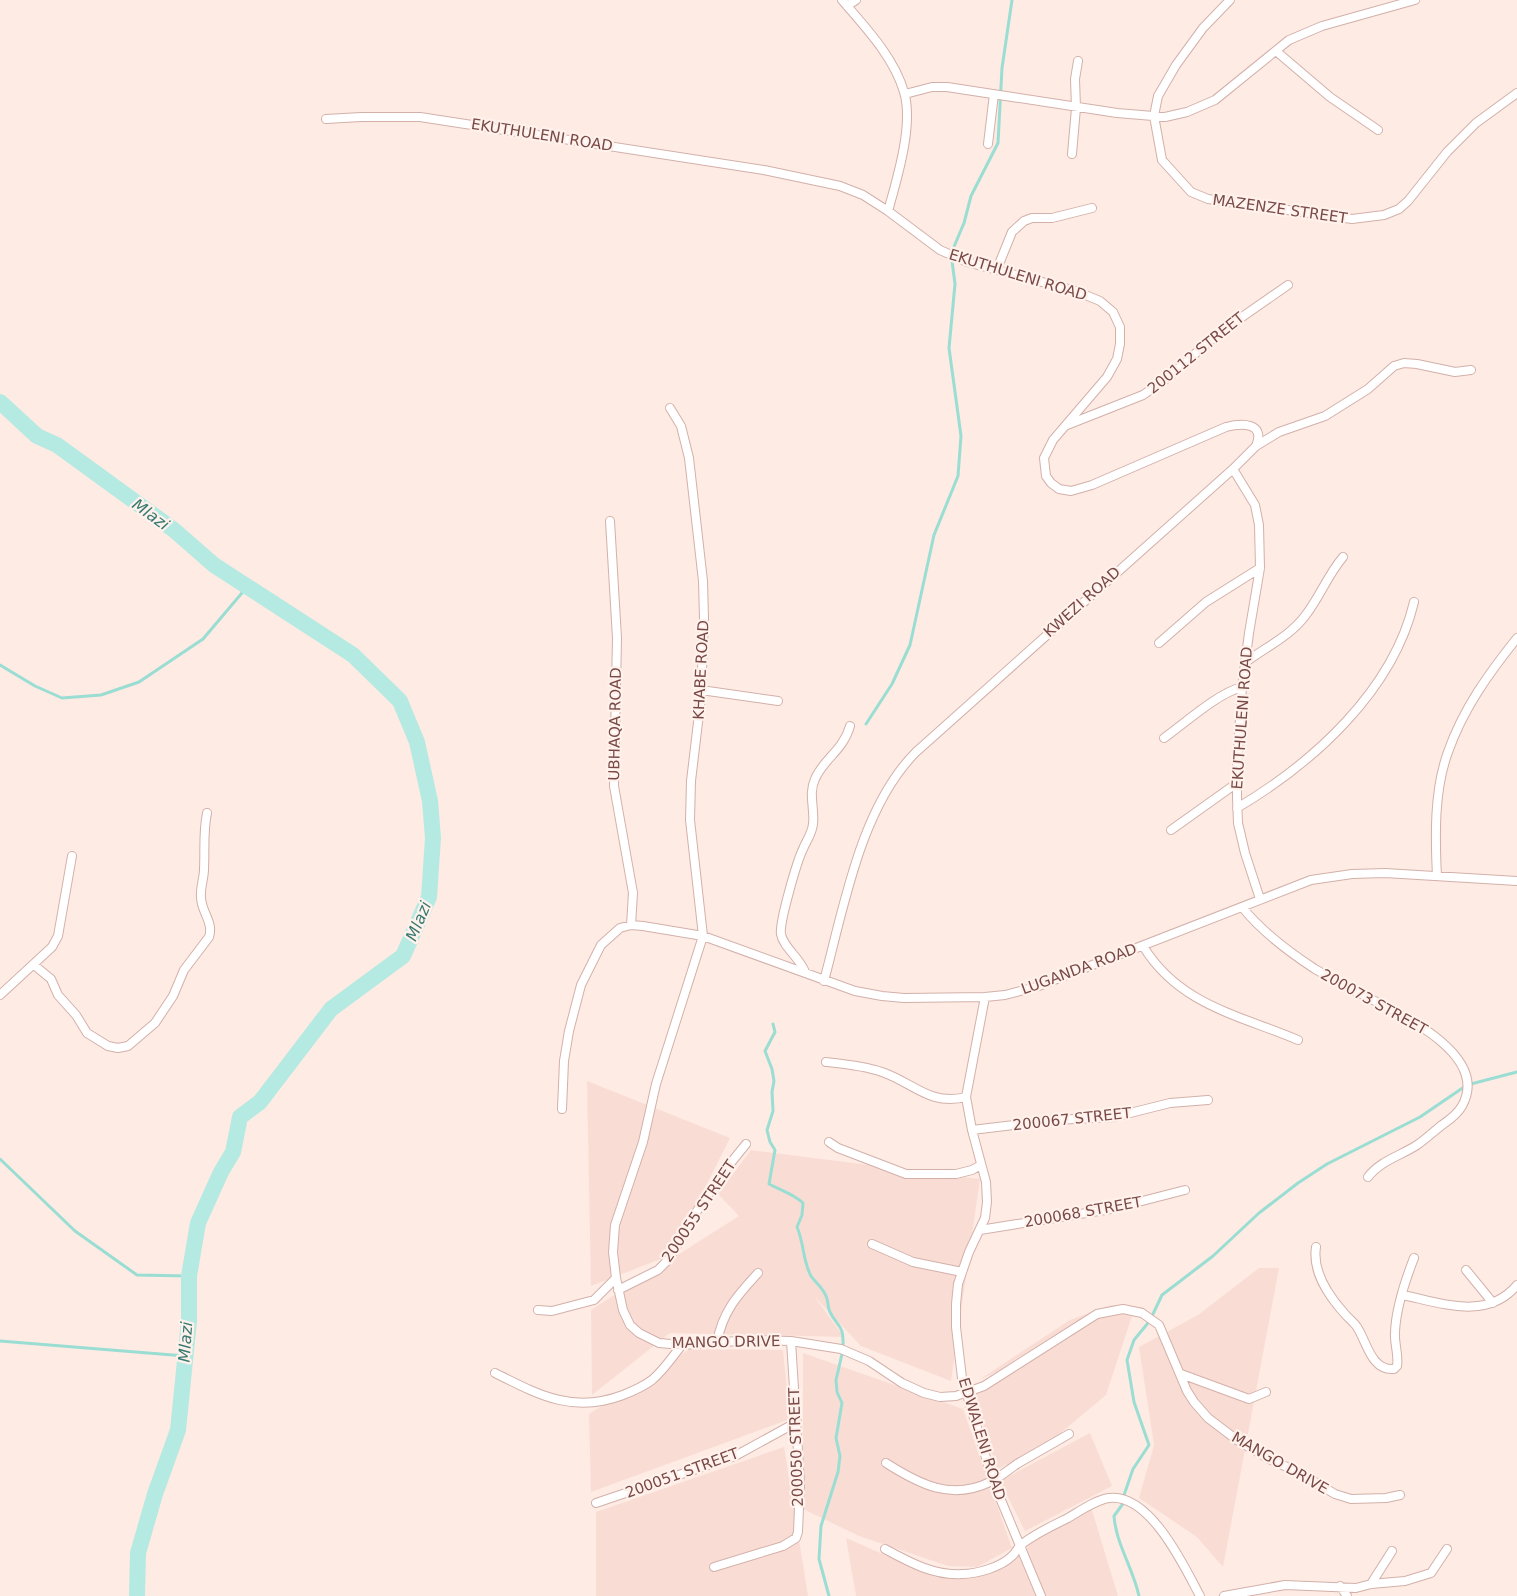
<svg xmlns="http://www.w3.org/2000/svg" width="1517" height="1596" font-family="'DejaVu Sans',sans-serif">
  <style>
    .residential { fill: #f9ddd4 }
    .lines { fill: none; stroke-linecap: round; stroke-linejoin: round }
    .stream { stroke: #9addd3; stroke-width: 3 }
    .river { stroke: #b5eae2; stroke-width: 16 }
    .minor-casing { stroke: #d3b0aa; stroke-width: 10 }
    .minor { stroke: #fff; stroke-width: 8 }
    .labels { text-anchor: middle; stroke-width: 4.5; stroke-linejoin: round; paint-order: stroke }
    .street-label { font-size: 15px; fill: #794946; stroke: #fff1eb }
    .water-label { font-size: 16px; font-style: italic; fill: #357970; stroke: #fff1eb }
  </style>
  <rect width="100%" height="100%" fill="#feebe3"/>
  <path class="residential" d="M587,1081L730,1138L671,1255L591,1286Z
    M751,1150L980,1179L951,1381L861,1346L814,1296L844,1337L670,1333L592,1395L591,1310L739,1216L718,1194Z
    M1259,1268H1279L1223,1567L1197,1537L1139,1498L1154,1445L1139,1347L1198,1315Z
    M1111,1305L1144,1307L1127,1315L1132,1316L1106,1395L1058,1435L997,1470L974,1395L1048,1349L979,1380L1070,1320Z
    M690,1349L783,1350L790,1419L591,1492L589,1414Z
    M803,1353L963,1409L1012,1548L977,1567L948,1566L859,1536L803,1509Z
    M1090,1433L1112,1486L1025,1531L1000,1481Z
    M784,1447L808,1596H596V1512Z
    M1091,1507L1118,1596H856L846,1538L935,1577L965,1579L994,1571L1011,1563L1033,1542Z"/>
  <g class="lines">
    <path class="stream" d="M953,249L964,223L971,196L998,143L1002,68L1012,0
      M0,665L35,686L62,698L101,695L139,682L203,639L247,587
      M866,724L892,684L910,645L934,535L958,476L961,436L949,348L955,284L952,261
      M773,1024L775,1032L765,1051L772,1069L774,1081L772,1092L773,1111L767,1130L770,1142L775,1150L769,1184C780,1190 794,1194 803,1203L802,1215L797,1227C804,1243 803,1262 811,1276C815,1282 822,1287 825,1294C829,1300 827,1307 830,1312C837,1327 844,1324 843,1345
      M0,1159L75,1231L137,1275L189,1276
      M1152,1316L1162,1295L1213,1256L1259,1213L1298,1183L1327,1164L1420,1117L1467,1085L1517,1072
      M0,1341L185,1356
      M1124,1495L1133,1469L1149,1445L1134,1402L1127,1360L1134,1340L1148,1323
      M1122,1505L1114,1516C1116,1544 1133,1568 1139,1596
      M829,1596L819,1559L821,1526L838,1472L840,1456L836,1438L842,1403L837,1392L836,1380L842,1354"/>
    <path class="river" d="M0,402L37,436L57,445L174,530L214,565L353,655L400,701L417,742L430,801L433,838L429,897L403,956L331,1009L260,1102L240,1117L233,1152L221,1172L198,1223L189,1276V1321L178,1430L155,1494L138,1553L137,1596"/>
    <g class="minor-casing">
      <path id="minor" d="M842,0C865,27 894,57 904,92C914,124 897,179 888,211
        M1230,0L1203,28L1176,65L1158,96L1154,116L1162,160L1191,192L1208,199L1352,219L1384,215L1399,209L1408,201L1447,152L1476,123L1517,93
        M847,6L856,0
        M1276,51L1330,97L1378,130
        M905,94L932,87H947L1117,113L1165,117L1187,112L1215,100L1289,40L1322,26L1415,0
        M326,119L361,117H420L764,170L840,186L863,195L888,211L940,250L967,262L1076,291L1100,301L1113,312L1120,327V344L1117,359L1107,377L1053,440L1044,458L1046,476L1051,483L1059,489L1071,491L1092,485L1226,427C1241,423 1266,422 1256,446
        M988,144L994,94
        M1072,154L1076,108L1075,79L1078,61
        M997,269L1012,232L1024,221L1032,218H1052L1092,208
        M670,408L681,426L689,458L703,581L704,618L701,697L691,781L690,820L703,936L656,1084L643,1142L615,1225L613,1252L616,1278L623,1310L630,1325L639,1333L659,1343L682,1345L752,1340L791,1341L841,1349L869,1361L902,1383L924,1393L940,1397L956,1396L984,1386L1097,1314L1123,1309L1142,1313L1159,1325L1187,1391L1194,1402L1208,1418L1237,1440L1269,1459L1298,1472L1335,1494L1351,1499L1386,1498L1400,1495
        M1067,425L1143,395L1166,379L1219,333L1288,285
        M1233,469L1255,505L1259,525L1260,568L1249,633L1242,687L1237,765V798L1238,823L1245,853L1260,899
        M610,521L617,638L614,786L633,893L631,925
        M1159,643L1206,602L1260,568
        M1246,662C1266,647 1290,636 1305,616C1320,597 1327,576 1343,557
        M701,690L778,701
        M1164,738C1185,723 1218,693 1242,687
        M1237,808C1313,763 1393,691 1414,602
        M1171,830L1237,783
        M1437,876C1435,836 1434,790 1448,752C1463,709 1489,673 1517,638
        M1242,907C1262,932 1289,952 1315,969C1327,976 1339,983 1351,989C1387,1008 1493,1051 1462,1106C1457,1115 1449,1120 1442,1125C1433,1132 1426,1139 1417,1145C1400,1156 1380,1161 1368,1177
        M1143,946C1179,1005 1239,1015 1298,1040
        M34,965L51,979L58,995L76,1015L87,1033L108,1046L118,1048L128,1046L155,1023L173,996L184,970L209,937C214,922 201,912 201,897C200,887 204,879 204,869C205,850 203,832 207,813
        M805,972C800,958 783,947 781,934C779,923 797,861 803,849C806,841 812,834 813,824C815,809 808,794 815,779C824,758 843,751 850,726
        M824,981C844,906 861,807 916,752L1233,469L1256,446L1279,432L1325,416L1368,389L1394,366L1404,363L1417,364L1455,372L1471,370
        M0,995L52,947L58,936L72,856
        M985,997L966,1097L972,1130L986,1182L987,1202L985,1218L969,1252L958,1284L956,1304V1327L962,1378L993,1481L1041,1596
        M826,1062C845,1064 865,1066 882,1072C914,1083 929,1106 966,1097
        M562,1109L564,1061L569,1031L581,985L601,945L620,928L631,925L643,926L703,936L855,991L882,996L904,998L985,997L1005,995L1036,987L1311,880L1352,874L1385,873L1517,881
        M972,1130L1056,1120L1114,1117L1170,1103L1208,1100
        M829,1142L838,1148L906,1174H956L972,1170L981,1165
        M980,1230L1111,1209L1185,1190
        M872,1244L913,1262L962,1272
        M1316,1247C1312,1272 1328,1295 1344,1313C1348,1318 1354,1322 1357,1327C1367,1342 1371,1371 1394,1369L1397,1366C1399,1355 1394,1343 1395,1332C1396,1308 1405,1281 1414,1258
        M1466,1270L1493,1303
        M618,1290L658,1270L669,1259L697,1211L725,1170L746,1144
        M1403,1295C1441,1303 1487,1321 1517,1285
        M538,1310L552,1311L594,1300L616,1278
        M717,1342C723,1311 737,1296 758,1273
        M495,1373C539,1395 573,1414 623,1395C633,1391 643,1387 652,1380C664,1370 672,1357 682,1345
        M1181,1374L1249,1399L1266,1392
        M886,1463C919,1484 951,1501 990,1482C999,1478 1008,1470 1017,1464C1034,1454 1052,1444 1069,1434
        M596,1503L735,1456L797,1422
        M885,1549C909,1562 934,1576 962,1574C977,1574 1001,1567 1012,1556C1016,1553 1017,1548 1021,1545C1034,1534 1052,1526 1068,1518C1080,1511 1095,1500 1109,1498C1150,1493 1184,1566 1200,1596
        M714,1567L783,1546L796,1538L798,1532L800,1483L791,1341
        M1371,1584L1392,1551
        M1340,1586L1347,1596
        M1224,1596L1285,1585L1356,1588L1371,1584L1405,1581L1431,1573L1447,1549"/>
    </g>
    <use href="#minor" class="minor"/>
  </g>
  <g class="labels">
    <g class="street-label">
      <text transform="translate(542 135) rotate(9)" y="5">EKUTHULENI ROAD</text>
      <text transform="translate(1280 209) rotate(8)" y="5">MAZENZE STREET</text>
      <text transform="translate(1018 275) rotate(17)" y="5">EKUTHULENI ROAD</text>
      <text transform="translate(1196 353) rotate(-39)" y="5">200112 STREET</text>
      <text transform="translate(1082 602) rotate(-42)" y="5">KWEZI ROAD</text>
      <text transform="translate(701 670) rotate(-87)" y="5">KHABE ROAD</text>
      <text transform="translate(1242 718) rotate(-86)" y="5">EKUTHULENI ROAD</text>
      <text transform="translate(615 724) rotate(-89)" y="5">UBHAQA ROAD</text>
      <text transform="translate(1079 969) rotate(-20)" y="5">LUGANDA ROAD</text>
      <text transform="translate(1374 1002) rotate(29)" y="5">200073 STREET</text>
      <text transform="translate(1072 1119) rotate(-6)" y="5">200067 STREET</text>
      <text transform="translate(699 1211) rotate(-56)" y="5">200055 STREET</text>
      <text transform="translate(1083 1212) rotate(-10)" y="5">200068 STREET</text>
      <text transform="translate(726 1342) rotate(-1)" y="5">MANGO DRIVE</text>
      <text transform="translate(982 1439) rotate(73)" y="5">EDWALENI ROAD</text>
      <text transform="translate(796 1447) rotate(-92)" y="5">200050 STREET</text>
      <text transform="translate(1280 1463) rotate(30)" y="5">MANGO DRIVE</text>
      <text transform="translate(682 1473) rotate(-20)" y="5">200051 STREET</text>
    </g>
    <g class="water-label">
      <text transform="translate(151 514) rotate(36)" y="6">Mlazi</text>
      <text transform="translate(418 921) rotate(-67)" y="6">Mlazi</text>
      <text transform="translate(185 1342) rotate(-86)" y="6">Mlazi</text>
    </g>
  </g>
</svg>
